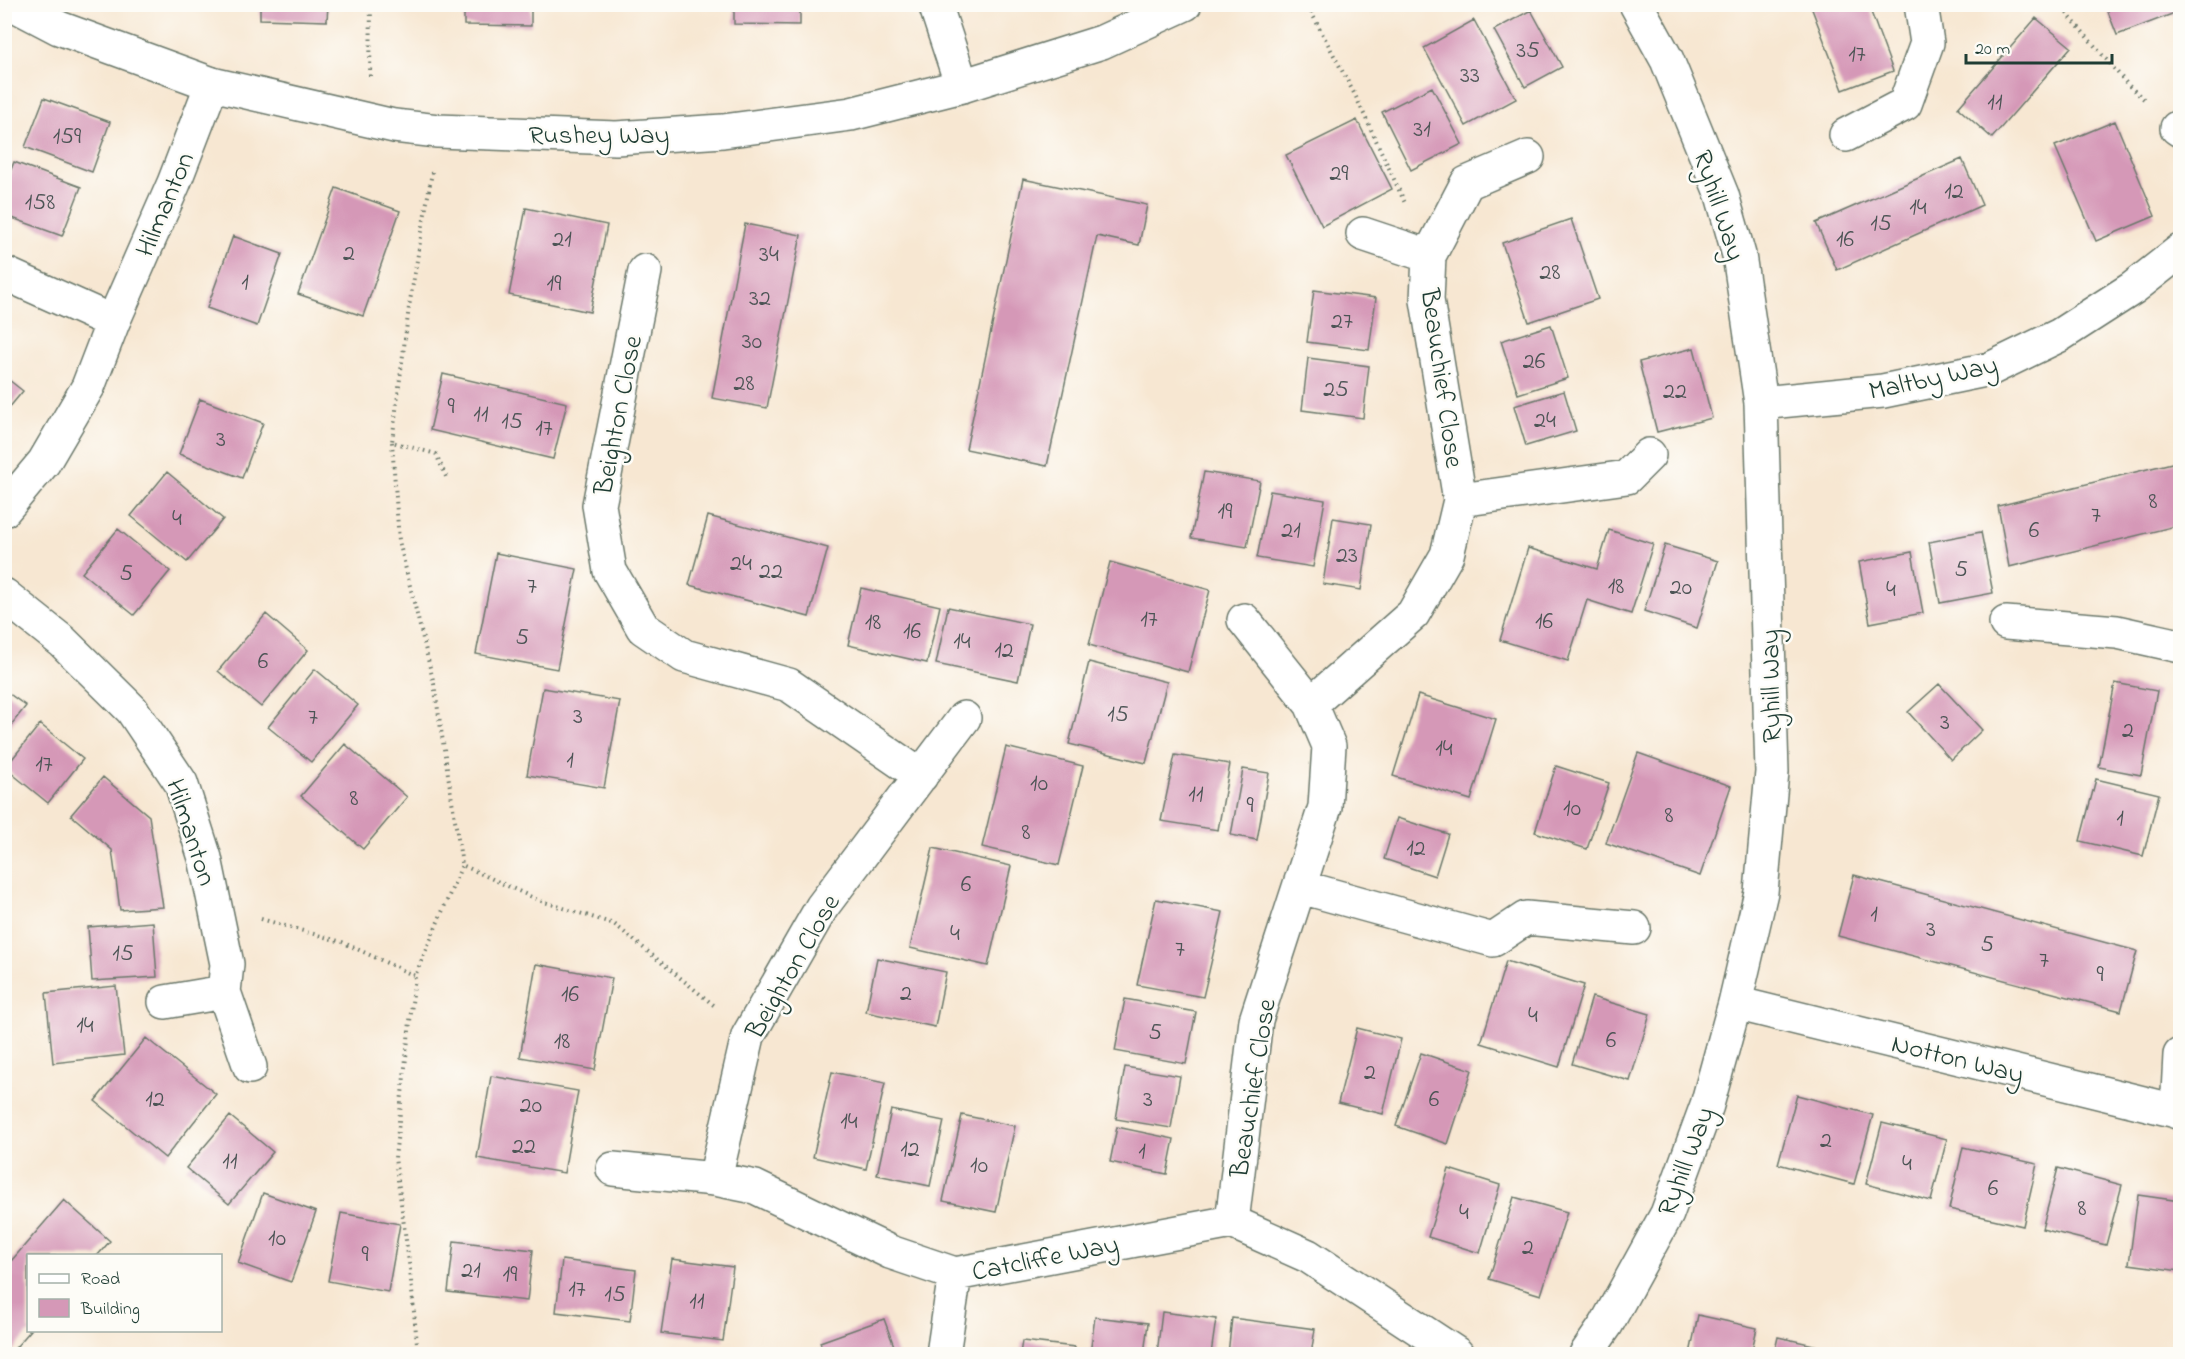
<svg xmlns="http://www.w3.org/2000/svg" width="2185" height="1359" font-family="'Indie Flower',sans-serif">
  <style>
    .building { fill: #d598b7 }
    .lines { fill: none; stroke-linecap: round; stroke-linejoin: round }
    .minor-casing { stroke: #6b786b; stroke-width: 36 }
    .tertiary-casing { stroke: #6b786b; stroke-width: 36 }
    .path { stroke: #6b786b; stroke-width: 4; stroke-dasharray: 1.5 4.5; stroke-linecap: butt }
    .minor { stroke: #fff; stroke-width: 33 }
    .tertiary { stroke: #fff; stroke-width: 33 }
    .labels { text-anchor: middle; stroke-width: 5; stroke-linejoin: round; paint-order: stroke }
    .number-label { font-size: 24px; fill: #4c5455 }
    .street-label { font-size: 27px; fill: #1f3d34; stroke: #fdfcf7 }
  </style>
  <rect width="100%" height="100%" fill="#fdfcf7"/>
  <filter id="ink" filterUnits="userSpaceOnUse"><feTurbulence type="fractalNoise" baseFrequency=".0167" numOctaves="2"/><feDisplacementMap in="SourceGraphic" scale="12" xChannelSelector="R" yChannelSelector="G"/><feConvolveMatrix kernelMatrix="1 2 1 2 8 2 1 2 1" color-interpolation-filters="sRGB"/></filter>
  <filter id="wash" filterUnits="userSpaceOnUse"><feTurbulence type="fractalNoise" baseFrequency=".008" numOctaves="4" result="noise"/><feDisplacementMap in="SourceGraphic" scale="24" xChannelSelector="R" yChannelSelector="G"/><feGaussianBlur stdDeviation="1.35" result="paint"/><feColorMatrix in="noise" values="0 0 0 0 0 0 0 0 0 0 0 0 0 0 0 0 0 1.4 0 .05"/><feComposite in="paint" operator="in"/></filter>
  <g filter="url(#wash)">
    <rect width="100%" height="100%" fill="#f7e7d2"/>
    <g id="blocks">
      <path class="building" d="M260,4H328L327,21L260,19Z
        M464,4H531V26L464,25Z
        M734,4H800V25L734,24Z
        M1810,4H1868L1893,71L1843,90Z
        M2105,4H2180V11L2117,35Z
        M1531,10L1562,67L1525,87L1494,30Z
        M2036,18L2071,47L1992,138L1958,108Z
        M1474,20L1516,99L1466,126L1424,48Z
        M1432,87L1462,144L1411,170L1382,112Z
        M44,98L110,122L92,172L25,147Z
        M1357,120L1392,189L1322,226L1286,155Z
        M2115,121L2155,216L2096,241L2055,146Z
        M1962,159L1982,205L1837,270L1816,223Z
        M14,162L81,187L62,236L4,215V187Z
        M1023,179L1147,205L1139,245L1097,236L1047,466L966,449Z
        M336,188L400,211L363,316L298,294Z
        M526,208L607,225L590,312L509,295Z
        M1571,219L1598,299L1529,322L1502,243Z
        M745,224L801,235L767,408L712,398Z
        M233,236L282,254L257,326L207,308Z
        M1314,290L1376,298L1369,350L1307,342Z
        M1551,325L1568,378L1518,394L1501,341Z
        M1694,348L1712,418L1657,432L1639,362Z
        M1308,358L1369,366L1363,418L1302,410Z
        M443,374L567,403L553,459L430,430Z
        M4,376L23,391L4,414Z
        M1564,391L1576,431L1526,446L1514,406Z
        M200,399L263,423L242,478L179,454Z
        M2180,461V525L2009,567L1998,506Z
        M167,472L223,519L187,562L131,516Z
        M1204,472L1260,481L1247,547L1191,538Z
        M1270,491L1325,500L1313,567L1257,558Z
        M708,516L828,548L809,617L689,585Z
        M1333,518L1371,524L1361,590L1323,584Z
        M118,529L170,571L134,615L82,573Z
        M1609,530L1653,544L1631,614L1587,600L1568,661L1500,640L1528,548L1597,569Z
        M1981,532L1993,593L1940,603L1929,542Z
        M1665,545L1718,561L1697,628L1644,611Z
        M1912,552L1923,613L1870,623L1859,562Z
        M496,553L577,569L557,669L476,654Z
        M1110,562L1210,590L1188,672L1089,645Z
        M861,588L940,606L927,663L848,645Z
        M948,607L1030,624L1018,681L936,664Z
        M266,614L308,650L261,707L218,671Z
        M1089,662L1167,682L1146,763L1069,744Z
        M315,669L358,705L311,762L268,727Z
        M2115,683L2157,691L2141,775L2099,767Z
        M1939,684L1982,730L1951,760L1908,712Z
        M543,688L620,701L604,788L527,775Z
        M4,690L26,706L4,734Z
        M1418,695L1496,719L1471,800L1393,776Z
        M40,724L83,759L48,803L5,768Z
        M345,744L407,797L363,849L301,796Z
        M1006,747L1083,766L1059,865L982,847Z
        M1638,753L1731,786L1700,876L1606,843Z
        M1175,755L1230,764L1218,830L1161,821Z
        M1556,766L1609,783L1587,849L1535,832Z
        M1243,769L1269,773L1257,840L1231,835Z
        M103,777L149,816L163,907L120,910L112,850L71,815Z
        M2096,779L2159,794L2143,856L2080,841Z
        M1397,818L1448,834L1435,876L1384,859Z
        M933,848L1011,866L988,966L910,948Z
        M1854,875L2137,951L2121,1011L1838,936Z
        M1156,899L1223,912L1203,997L1137,985Z
        M153,922L157,977L92,981L88,927Z
        M877,958L946,972L935,1027L866,1012Z
        M1506,961L1584,985L1559,1067L1481,1043Z
        M536,964L612,978L595,1070L520,1057Z
        M116,986L124,1055L53,1063L46,993Z
        M1592,997L1650,1014L1630,1081L1572,1064Z
        M1125,999L1196,1012L1186,1064L1115,1051Z
        M1357,1028L1401,1039L1383,1114L1338,1103Z
        M146,1038L216,1094L165,1158L95,1101Z
        M1421,1053L1472,1070L1448,1144L1396,1126Z
        M1125,1067L1180,1076L1171,1128L1116,1119Z
        M832,1072L885,1083L866,1169L813,1157Z
        M491,1076L578,1091L564,1173L477,1158Z
        M1797,1095L1873,1115L1854,1184L1778,1164Z
        M891,1110L944,1121L930,1186L877,1175Z
        M962,1115L1015,1126L996,1212L943,1201Z
        M230,1116L273,1152L229,1204L186,1168Z
        M1882,1123L1947,1139L1931,1201L1866,1184Z
        M1117,1127L1174,1139L1167,1174L1110,1162Z
        M1963,1147L2037,1164L2023,1226L1949,1209Z
        M2058,1168L2122,1185L2106,1245L2042,1229Z
        M1449,1169L1500,1185L1480,1253L1428,1237Z
        M263,1193L316,1212L291,1282L238,1263Z
        M2138,1195L2180,1201V1271L2129,1264Z
        M1514,1197L1567,1212L1541,1295L1489,1279Z
        M64,1200L110,1241L97,1256H28V1330H31L10,1354H5V1268Z
        M341,1213L400,1224L388,1292L328,1281Z
        M454,1241L533,1250L527,1301L448,1292Z
        M672,1259L733,1267L723,1341L661,1333Z
        M562,1260L636,1270L630,1321L556,1312Z
        M1162,1312L1216,1319L1211,1354H1157Z
        M1698,1315L1757,1328L1751,1354H1690Z
        M1095,1317L1148,1323L1144,1354H1090Z
        M1232,1318L1315,1329L1311,1354H1228Z
        M884,1319L897,1354H824L820,1342Z
        M1778,1337L1836,1350L1835,1354H1774Z
        M1022,1341L1075,1347L1074,1354H1020Z"/>
    </g>
  </g>
  <g filter="url(#ink)">
    <use href="#blocks" fill-opacity="0" stroke="#6b786b" stroke-width="1.5"/>
    <g class="lines">
      <g class="minor-casing">
        <path id="minor" d="M935,4L962,86
          M2177,128L2180,130
          M1846,135L1905,104L1927,43L1921,4
          M1363,234L1429,256
          M645,271L599,505L610,571L643,628L684,656L789,685L921,776
          M4,273L113,322
          M1761,403L1883,391L1990,369L2060,335L2133,288L2180,251
          M1460,500L1627,477L1649,455
          M4,510L44,462L88,387L113,322L174,183L212,84
          M4,595L63,642L132,710L181,783L205,858L227,964L224,992L165,1002
          M1244,620L1311,704
          M2006,623L2117,632L2180,646
          M1301,887L1493,940L1526,918L1634,928
          M224,992L250,1067
          M1735,1003L2180,1112
          M2177,1112L2180,1055
          M613,1169L715,1179L755,1187L890,1252L955,1274L1232,1222L1308,1256L1457,1354
          M715,1179L748,1036L822,907L964,718
          M1232,1222L1256,1020L1325,807L1329,746L1311,704L1413,614L1447,555L1460,500L1427,300L1429,256L1467,183L1528,157
          M943,1354L955,1274
          M1586,1354L1606,1325L1667,1214L1707,1105L1735,1003L1761,892L1772,772L1761,403L1739,255L1722,195L1667,60L1636,4"/>
      </g>
      <g class="tertiary-casing">
        <path id="tertiary" d="M13,4L59,28L212,84L394,126L438,131L616,138L723,131L851,114L962,86L1102,42L1185,4"/>
      </g>
      <path class="path" d="M2059,4L2128,85L2147,102
        M1311,12L1356,97L1405,203
        M370,76L371,4
        M432,172L409,307L392,442L436,454L447,479
        M392,442L399,541L434,684L462,865L538,900L614,924L716,1007
        M261,919L342,942L415,976
        M418,1354L410,1270L395,1158L415,976L462,865"/>
      <use href="#minor" class="minor"/>
      <use href="#tertiary" class="tertiary"/>
    </g>
  </g>
  <g class="labels">
    <g class="number-label">
      <text x="1528" y="57">35</text>
      <text x="1857" y="61">17</text>
      <text x="1470" y="82">33</text>
      <text x="1995" y="109">11</text>
      <text x="1422" y="136">31</text>
      <text x="67" y="143">159</text>
      <text x="1339" y="180">29</text>
      <text x="1954" y="198">12</text>
      <text x="40" y="209">158</text>
      <text x="1918" y="214">14</text>
      <text x="1881" y="230">15</text>
      <text x="562" y="246">21</text>
      <text x="1845" y="246">16</text>
      <text x="349" y="260">2</text>
      <text x="769" y="261">34</text>
      <text x="1550" y="279">28</text>
      <text x="245" y="289">1</text>
      <text x="554" y="290">19</text>
      <text x="760" y="305">32</text>
      <text x="1342" y="328">27</text>
      <text x="752" y="348">30</text>
      <text x="1534" y="368">26</text>
      <text x="744" y="390">28</text>
      <text x="1336" y="396">25</text>
      <text x="1675" y="398">22</text>
      <text x="451" y="413">9</text>
      <text x="481" y="421">11</text>
      <text x="1545" y="427">24</text>
      <text x="512" y="428">15</text>
      <text x="544" y="435">17</text>
      <text x="221" y="446">3</text>
      <text x="2153" y="508">8</text>
      <text x="1225" y="518">19</text>
      <text x="2096" y="522">7</text>
      <text x="177" y="525">4</text>
      <text x="1291" y="537">21</text>
      <text x="2034" y="537">6</text>
      <text x="1347" y="562">23</text>
      <text x="741" y="570">24</text>
      <text x="1961" y="576">5</text>
      <text x="771" y="578">22</text>
      <text x="126" y="580">5</text>
      <text x="532" y="593">7</text>
      <text x="1616" y="593">18</text>
      <text x="1681" y="594">20</text>
      <text x="1891" y="596">4</text>
      <text x="1149" y="626">17</text>
      <text x="1544" y="628">16</text>
      <text x="873" y="629">18</text>
      <text x="912" y="638">16</text>
      <text x="522" y="644">5</text>
      <text x="962" y="648">14</text>
      <text x="1004" y="657">12</text>
      <text x="263" y="668">6</text>
      <text x="1118" y="721">15</text>
      <text x="578" y="723">3</text>
      <text x="313" y="724">7</text>
      <text x="1945" y="729">3</text>
      <text x="2128" y="737">2</text>
      <text x="1444" y="755">14</text>
      <text x="570" y="767">1</text>
      <text x="44" y="771">17</text>
      <text x="1039" y="790">10</text>
      <text x="1196" y="801">11</text>
      <text x="354" y="805">8</text>
      <text x="1250" y="812">9</text>
      <text x="1572" y="815">10</text>
      <text x="1669" y="822">8</text>
      <text x="2120" y="825">1</text>
      <text x="1026" y="839">8</text>
      <text x="1416" y="855">12</text>
      <text x="966" y="891">6</text>
      <text x="1874" y="921">1</text>
      <text x="1931" y="936">3</text>
      <text x="955" y="940">4</text>
      <text x="1987" y="951">5</text>
      <text x="1180" y="956">7</text>
      <text x="123" y="960">15</text>
      <text x="2044" y="967">7</text>
      <text x="2100" y="981">9</text>
      <text x="906" y="1000">2</text>
      <text x="570" y="1001">16</text>
      <text x="1533" y="1022">4</text>
      <text x="85" y="1032">14</text>
      <text x="1155" y="1039">5</text>
      <text x="1611" y="1047">6</text>
      <text x="562" y="1048">18</text>
      <text x="1370" y="1079">2</text>
      <text x="155" y="1106">12</text>
      <text x="1148" y="1106">3</text>
      <text x="1434" y="1106">6</text>
      <text x="531" y="1112">20</text>
      <text x="849" y="1128">14</text>
      <text x="1826" y="1147">2</text>
      <text x="524" y="1153">22</text>
      <text x="910" y="1156">12</text>
      <text x="1142" y="1158">1</text>
      <text x="230" y="1168">11</text>
      <text x="1907" y="1170">4</text>
      <text x="979" y="1172">10</text>
      <text x="1993" y="1195">6</text>
      <text x="2082" y="1215">8</text>
      <text x="1464" y="1219">4</text>
      <text x="277" y="1245">10</text>
      <text x="1528" y="1254">2</text>
      <text x="365" y="1261">9</text>
      <text x="471" y="1277">21</text>
      <text x="510" y="1281">19</text>
      <text x="577" y="1296">17</text>
      <text x="615" y="1301">15</text>
      <text x="697" y="1308">11</text>
    </g>
    <g class="street-label">
      <text x="599" y="143">Rushey Way</text>
      <text transform="translate(164 204) rotate(-67)" y="9">Hilmanton</text>
      <text transform="translate(1720 205) rotate(72)" y="9">Ryhill Way</text>
      <text transform="translate(1933 377) rotate(-12)" y="9">Maltby Way</text>
      <text transform="translate(1443 378) rotate(82)" y="9">Beauchief Close</text>
      <text transform="translate(617 415) rotate(-79)" y="9">Beighton Close</text>
      <text transform="translate(1770 686) rotate(-91)" y="9">Ryhill Way</text>
      <text transform="translate(192 832) rotate(72)" y="9">Hilmanton</text>
      <text transform="translate(792 966) rotate(-60)" y="9">Beighton Close</text>
      <text transform="translate(1958 1058) rotate(14)" y="9">Notton Way</text>
      <text transform="translate(1252 1088) rotate(-81)" y="9">Beauchief Close</text>
      <text transform="translate(1685 1161) rotate(-69)" y="9">Ryhill Way</text>
      <text transform="translate(1045 1257) rotate(-11)" y="9">Catcliffe Way</text>
    </g>
  </g>
  <rect width="2185" height="1359" fill="none" stroke="#fdfcf7" stroke-width="24"/>
  <rect x="27" y="1254" width="195" height="78" fill="#fdfcf7" stroke="#a4b0a9" stroke-width="1.5"/>
  <rect x="39" y="1274" width="30" height="9" fill="#ffffff" stroke="#a4b0a9" stroke-width="1.5"/>
  <text x="81" y="1284" font-size="18" fill="#1f3d34">Road</text>
  <rect x="39" y="1299" width="30" height="18" fill="#d598b7" stroke="#a4b0a9" stroke-width="1.5"/>
  <text x="81" y="1314" font-size="18" fill="#1f3d34">Building</text>
  <path d="M1966 54v9h146v-9" fill="none" stroke="#1f3d34" stroke-width="3"/>
  <text x="1975" y="54" font-size="18" fill="#1f3d34" stroke="#fdfcf7" stroke-width="4.5" paint-order="stroke">20 m</text>
</svg>
